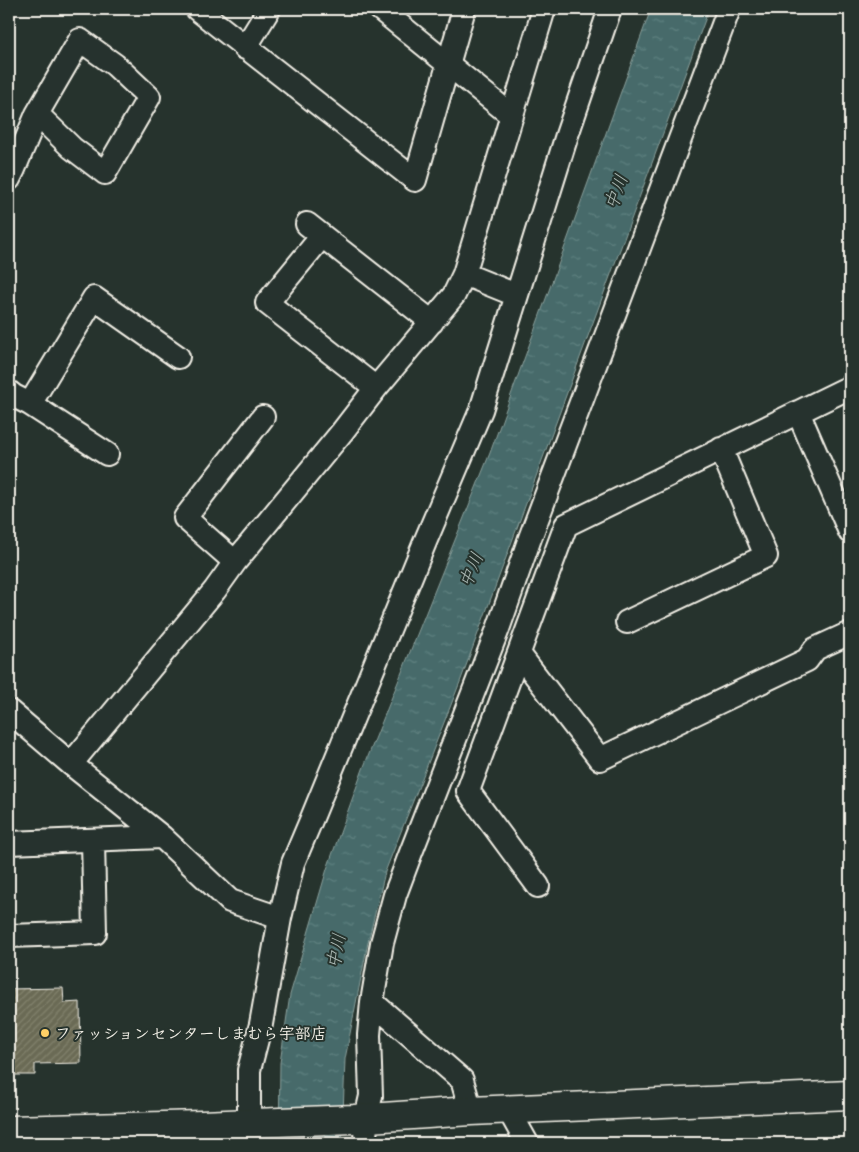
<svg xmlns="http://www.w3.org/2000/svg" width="859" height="1152" font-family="Mali,'Klee One',sans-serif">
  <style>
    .water { fill: url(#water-ripples); stroke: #8ca19d }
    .building { fill: url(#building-hatch); stroke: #f4f1e8 }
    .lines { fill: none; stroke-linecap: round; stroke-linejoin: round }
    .minor-casing { stroke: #f4f1e8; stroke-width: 26 }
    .tertiary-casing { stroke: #f4f1e8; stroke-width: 31 }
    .minor { stroke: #26332d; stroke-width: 22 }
    .tertiary { stroke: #26332d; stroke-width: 28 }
    .poi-dot { fill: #ffd166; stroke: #26332d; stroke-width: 2 }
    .labels { text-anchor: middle; stroke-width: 4; stroke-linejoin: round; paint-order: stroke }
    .poi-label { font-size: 16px; font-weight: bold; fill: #f4f1e8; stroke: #26332d; text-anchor: start }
    .water-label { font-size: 18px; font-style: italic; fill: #aebbb6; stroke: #26332d }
  </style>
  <defs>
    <pattern id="water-ripples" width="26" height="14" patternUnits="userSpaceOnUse" patternTransform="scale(1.25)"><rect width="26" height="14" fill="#466b6b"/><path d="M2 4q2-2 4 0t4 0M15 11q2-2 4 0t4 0" fill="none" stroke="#618180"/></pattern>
    <pattern id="building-hatch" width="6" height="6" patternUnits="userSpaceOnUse" patternTransform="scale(1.25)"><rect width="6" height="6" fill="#6b6b55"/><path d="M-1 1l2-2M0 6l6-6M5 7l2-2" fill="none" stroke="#81816d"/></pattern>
  </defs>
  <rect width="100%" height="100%" fill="#26332d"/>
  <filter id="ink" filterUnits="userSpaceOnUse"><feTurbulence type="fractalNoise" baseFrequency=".02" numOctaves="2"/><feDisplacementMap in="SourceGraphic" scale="10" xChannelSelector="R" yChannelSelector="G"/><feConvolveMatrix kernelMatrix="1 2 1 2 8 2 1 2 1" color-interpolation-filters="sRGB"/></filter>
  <g filter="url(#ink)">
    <path class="water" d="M651,9H709L460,682L385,872L368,942L345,1059L342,1143H279L280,1063L290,995L327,869L363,769L490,453Z"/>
    <path class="building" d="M63,988L64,1003L80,1002L81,1063L35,1064V1075H9V989Z"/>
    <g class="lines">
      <g class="minor-casing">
        <path id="minor" d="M197,9L415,180L464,9
          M380,9L512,116
          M245,48L269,9
          M9,179L14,169L37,114L80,40L115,65L149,97L105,173L72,148L37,114
          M307,224L432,322
          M322,236L267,303L376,388
          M464,274L516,295
          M9,392L14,396L30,404L107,454
          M30,404L94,298L178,357
          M798,412L850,532
          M235,562L185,518L263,417
          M627,622L766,556L721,449
          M519,654L600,759L807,660L815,649L850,633
          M9,711L71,764L162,837L230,901L280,918
          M71,764L215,590L235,562L342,432L376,388L454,295L464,274L544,9
          M9,843L162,837
          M538,886L468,791L566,525L850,387
          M9,936L95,933L93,840
          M372,1002L462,1080L471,1111
          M508,1109L527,1143
          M249,1122V1070L261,1024L280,918L293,863L312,818L425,542L481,410L567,135L610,9
          M365,1143L366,1118L371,1096L369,1035L372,1002L382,943L395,895L410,855L498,629L530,538L729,9"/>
      </g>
      <g class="tertiary-casing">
        <path id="tertiary" d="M9,1130L202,1125L354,1119L471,1111L850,1095"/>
      </g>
      <use href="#minor" class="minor"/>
      <use href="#tertiary" class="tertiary"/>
    </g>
  </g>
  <circle class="poi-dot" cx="45" cy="1033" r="5"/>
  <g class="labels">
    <g class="poi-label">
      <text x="55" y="1039">ファッションセンターしまむら宇部店</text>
    </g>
    <g class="water-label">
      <text transform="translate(616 192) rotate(-70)" y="6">中川</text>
      <text transform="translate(471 570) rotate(-67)" y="6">中川</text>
      <text transform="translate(336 951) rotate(-79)" y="6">中川</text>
    </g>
  </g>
  <rect width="859" height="1152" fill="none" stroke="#26332d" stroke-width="30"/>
  <rect x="15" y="15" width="829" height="1122" fill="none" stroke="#f4f1e8" stroke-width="2" filter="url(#ink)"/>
</svg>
